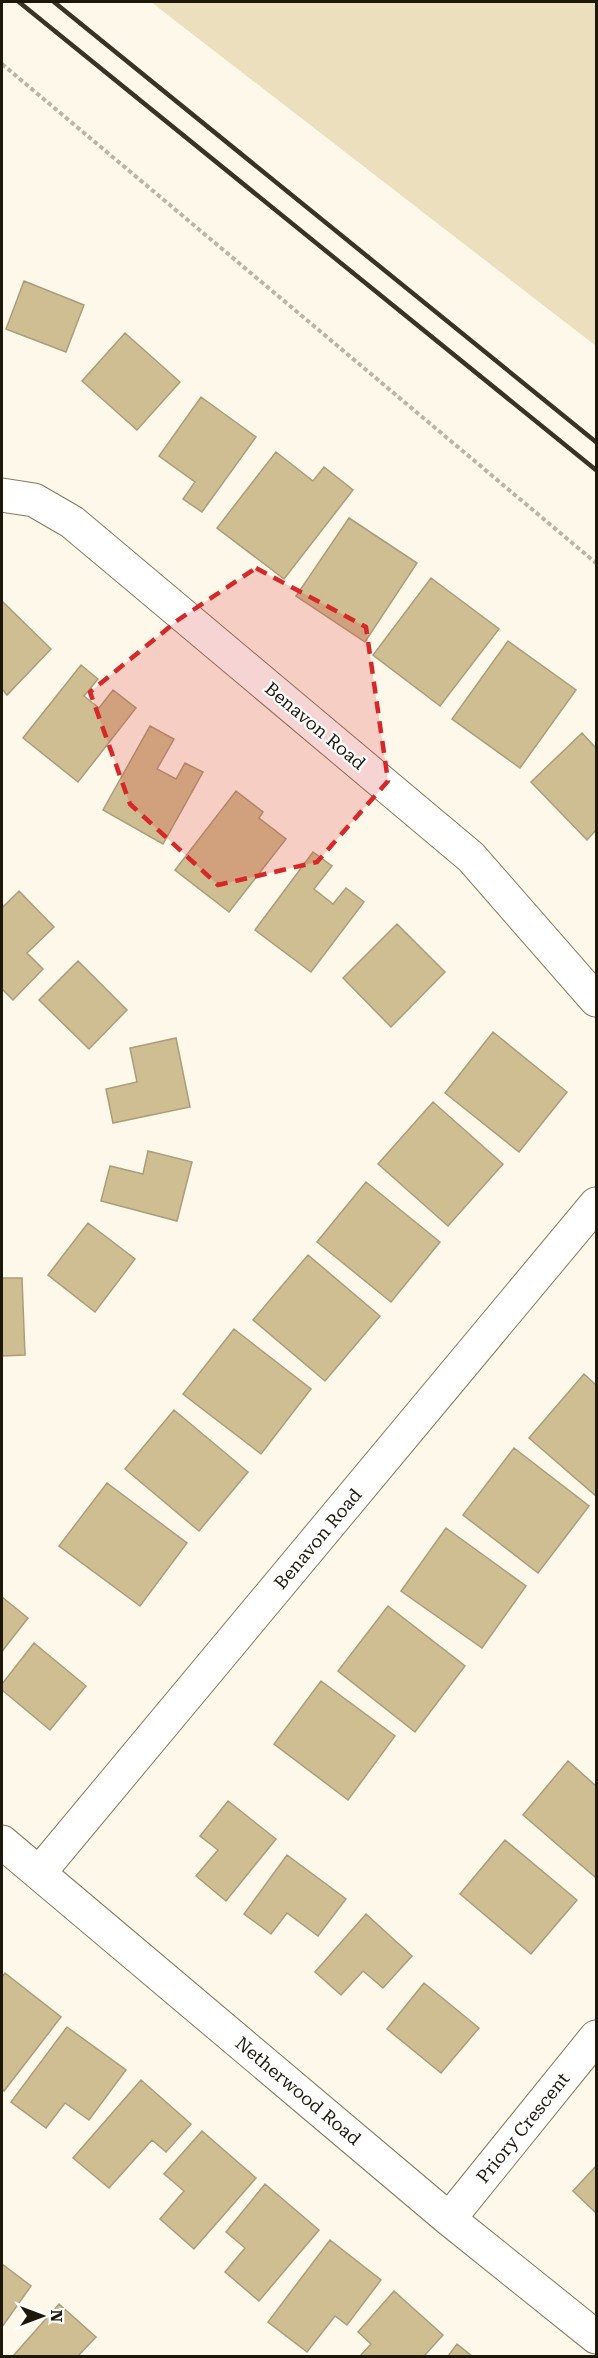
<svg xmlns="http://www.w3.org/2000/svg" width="598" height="2358" font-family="'Roboto Serif',serif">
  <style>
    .green { fill: #ecdfbe }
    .building { fill: #d0be93; stroke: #ab9d7b; stroke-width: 1.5 }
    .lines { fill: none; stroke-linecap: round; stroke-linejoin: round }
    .street-casing { stroke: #877959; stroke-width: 35 }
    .path { stroke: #bbb5a7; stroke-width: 4; stroke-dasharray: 4.5 3; stroke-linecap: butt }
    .street { stroke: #fff; stroke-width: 33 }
    .rail { stroke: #393326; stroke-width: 4.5 }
    .marked { fill: #d62828; fill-opacity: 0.2; stroke: #d62828; stroke-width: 4.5; stroke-dasharray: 12 8; stroke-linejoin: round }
    .labels { text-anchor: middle; stroke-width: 4.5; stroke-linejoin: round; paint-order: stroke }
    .street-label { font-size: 18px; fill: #1e180b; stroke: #fff }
  </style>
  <rect width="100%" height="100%" fill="#fef8ea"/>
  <path class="green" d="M151,2H596V346Z"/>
  <path class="building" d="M24,281L84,305L66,352L6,329Z
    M125,333L180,382L137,430L82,381Z
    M201,397L256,437L202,512L183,499L195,482L159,456Z
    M276,452L313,481L324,467L353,490L284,579L217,528Z
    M349,518L417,563L365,642L296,596Z
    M431,578L499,629L440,706L373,655Z
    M2,601L51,649L7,695L2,689Z
    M508,641L576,690L520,768L452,719Z
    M81,665L98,679L84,696L99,708L113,690L136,708L78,782L23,738Z
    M150,726L174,739L157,769L176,779L185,763L203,772L163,844L103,810Z
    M582,733L596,748V830L587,840L531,782Z
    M236,791L263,812L259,818L286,839L229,912L175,870Z
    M313,852L332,866L314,889L333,904L346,888L364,902L311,972L255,930Z
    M19,891L54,927L27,953L43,969L13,1000L2,989V908Z
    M397,924L445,972L391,1027L343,978Z
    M78,961L127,1010L89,1049L39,1000Z
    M493,1032L567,1092L519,1152L445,1093Z
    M176,1038L190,1107L113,1123L106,1089L137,1082L130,1048Z
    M433,1102L503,1164L448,1226L378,1164Z
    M148,1151L192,1162L177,1221L101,1201L110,1166L143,1174Z
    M366,1182L440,1242L391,1302L317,1242Z
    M88,1223L135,1259L95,1312L48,1275Z
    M308,1255L380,1316L325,1381L253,1320Z
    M2,1278H22L25,1355L2,1356Z
    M234,1329L311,1389L261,1454L183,1394Z
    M584,1374L596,1385V1496L529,1438Z
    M174,1410L248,1472L199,1531L125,1469Z
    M514,1448L589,1506L538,1573L463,1515Z
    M107,1483L187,1543L140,1606L59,1546Z
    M446,1528L526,1586L482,1648L401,1591Z
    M2,1597L28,1618L3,1650L2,1649Z
    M388,1606L465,1666L415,1732L338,1671Z
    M34,1643L86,1686L50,1730L2,1690V1684Z
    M321,1681L395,1736L348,1800L274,1744Z
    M568,1761L596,1786V1875L595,1877L523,1815Z
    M228,1801L276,1839L226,1901L196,1876L218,1850L200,1836Z
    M505,1840L577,1900L531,1954L460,1894Z
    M287,1855L346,1899L318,1936L287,1913L271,1934L244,1914Z
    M366,1914L412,1956L383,1988L363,1971L341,1995L315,1972Z
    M5,1973L61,2017L4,2091L2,2089V1977Z
    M424,1983L479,2028L441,2073L387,2029Z
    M67,2027L126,2070L89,2120L65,2103L46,2128L11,2102Z
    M141,2080L191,2124L166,2152L152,2140L109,2188L73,2158Z
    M202,2131L256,2178L194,2249L160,2219L184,2191L164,2174Z
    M596,2166V2213L573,2191Z
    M265,2184L319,2230L259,2301L225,2272L245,2248L226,2232Z
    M330,2240L381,2280L347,2325L335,2316L307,2352L268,2322Z
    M2,2264L31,2286L2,2327Z
    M394,2291L443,2335L424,2356H360L371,2344L358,2332Z
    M59,2304L96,2337L78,2356H13Z
    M457,2344L472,2356H448Z"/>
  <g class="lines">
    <g class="street-casing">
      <path id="street" d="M2,495L34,500L72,522L471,857L596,1000
        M2,1842L449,2219L596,2337
        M39,1873L596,1204
        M449,2219L596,2037"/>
    </g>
    <path class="path" d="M2,64L596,563"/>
    <use href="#street" class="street"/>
    <path class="rail" d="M19,2L596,470
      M54,2L596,442"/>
  </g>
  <path class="marked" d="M256,568L366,627L388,781L317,862L218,885L130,804L90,692L178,620Z"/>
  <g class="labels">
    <g class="street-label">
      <text transform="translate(315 726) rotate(40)" y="6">Benavon Road</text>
      <text transform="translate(318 1539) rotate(-50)" y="6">Benavon Road</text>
      <text transform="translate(298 2091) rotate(40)" y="6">Netherwood Road</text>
      <text transform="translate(523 2128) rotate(-51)" y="6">Priory Crescent</text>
    </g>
  </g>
  <rect width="598" height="2358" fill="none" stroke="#1e180b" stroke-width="6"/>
  <g transform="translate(42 2316) rotate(90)" stroke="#ffffff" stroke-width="4.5" paint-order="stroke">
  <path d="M0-4.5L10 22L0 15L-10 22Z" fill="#1e180b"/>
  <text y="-9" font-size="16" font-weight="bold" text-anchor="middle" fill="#1e180b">N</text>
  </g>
</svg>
